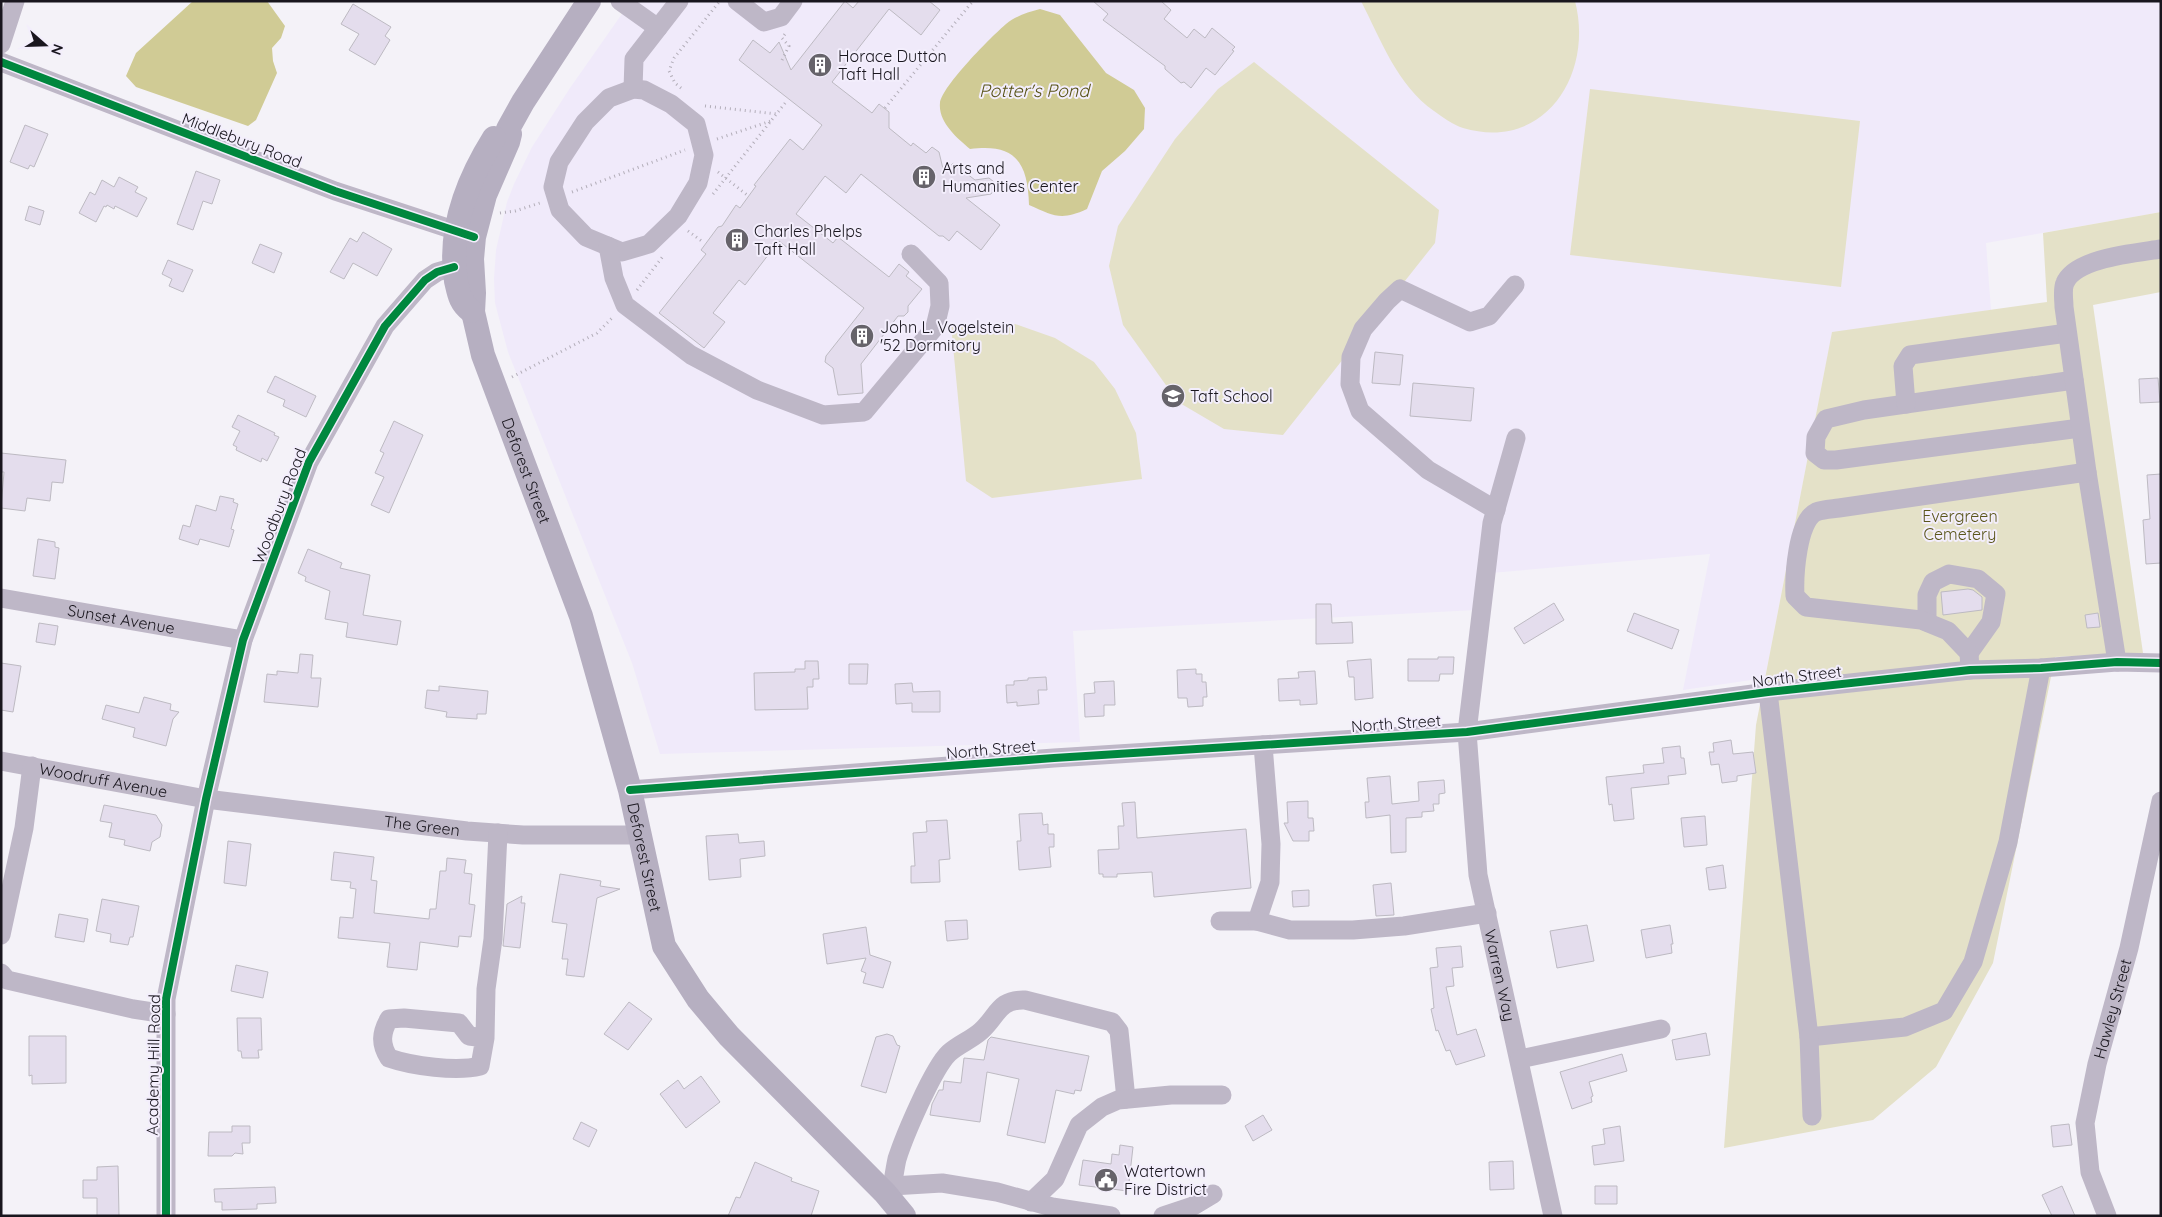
<svg xmlns="http://www.w3.org/2000/svg" width="2162" height="1217" font-family="Quicksand,sans-serif">
  <style>
    .built { fill: #f0eafa }
    .green { fill: #e4e1c8 }
    .water { fill: #d0cb95 }
    .building { fill: #e4dded; stroke: #bdbac2 }
    .lines { fill: none; stroke-linecap: round; stroke-linejoin: round }
    .path { stroke: #b3aeb9; stroke-width: 3; stroke-dasharray: 1 4; stroke-linecap: butt }
    .minor { stroke: #beb7c7; stroke-width: 19 }
    .major { stroke: #b6afc1; stroke-width: 24 }
    .cycleway-casing { stroke: #f3eefc; stroke-width: 11 }
    .cycleway { stroke: #00873e; stroke-width: 8 }
    .labels { text-anchor: middle; stroke-width: 4; stroke-linejoin: round; paint-order: stroke }
    .poi-label { font-size: 16px; fill: #19161e; stroke: #f3eefc; text-anchor: start }
    .street-label { font-size: 16px; fill: #19161e; stroke: #f3eefc }
    .park-label { font-size: 16px; fill: #5b561b; stroke: #f3eefc }
    .water-label { font-size: 18px; font-style: italic; fill: #575216; stroke: #f3eefc }
  </style>
  <rect width="100%" height="100%" fill="#f4f2f8"/>
  <path class="built" d="M631,1H2161V212L1986,243L1991,310L1832,333L1765,678L1683,690L1710,554L1479,574L1476,610L1073,631L1080,742L660,754L632,663L508,352L495,303L494,279L496,250L507,202L514,184L532,147L570,88Z"/>
  <path class="green" d="M1361,1H1575C1594,74 1545,152 1463,128C1454,125 1442,117 1434,111C1397,85 1381,40 1361,1Z
    M1254,62L1439,210L1435,243L1283,435L1224,429L1178,402L1123,325L1109,266L1118,226L1175,139L1218,89Z
    M1590,89L1860,121L1841,287L1570,255Z
    M2161,212V292L2093,305L2143,653L2055,657L1993,963L1936,1067L1873,1120L1724,1148L1756,725L1832,332L2047,302L2043,233Z
    M1015,324L1055,338L1094,362L1115,389L1136,433L1142,479L992,498L966,481L951,325Z"/>
  <path class="water" d="M193,1H267L285,26L281,38L272,48L273,61L277,73L256,120L248,126L136,87L126,76L136,53Z
    M1040,9L1060,15L1106,73L1134,90L1145,108L1144,129L1125,151L1102,171L1087,209C1061,221 1054,216 1029,205C1028,162 1015,143 970,149C957,138 938,122 940,103C942,86 992,36 1006,24C1016,16 1028,12 1040,9Z"/>
  <path class="building" d="M845,1L853,8L859,1H929L940,10L921,35L889,9L832,82L872,113L879,104L889,112V128L911,146L913,143L926,153L932,147L939,152L944,173L953,163L975,180L989,178L994,182L995,189L991,194L966,198L1000,225L981,250L957,231L949,241L943,236H939L861,174L846,193L825,176L796,214L833,243L838,237L889,277L899,264L909,272L906,276L922,289L908,306V312L904,316H898L861,364L863,393L838,395L833,368L825,362L826,356L864,308L779,241L745,285L739,280L713,313L725,322L704,348L659,313L706,254L701,250L718,227L722,226L736,205L740,208L756,186L754,185L790,139L803,150L822,125L739,60L753,40L770,53L779,42L791,70Z
    M1093,1H1161L1171,10L1164,19L1187,38L1194,29L1205,38L1212,28L1235,47L1232,50L1234,51L1215,75L1206,68L1191,88L1184,82L1181,83L1165,69V66L1103,20L1108,14Z
    M353,4L391,27L385,36L390,40L375,65L349,50L359,34L341,24Z
    M25,125L48,134L34,167L30,165L28,169L10,162Z
    M196,171L220,180L212,204L203,201L193,230L177,224Z
    M119,177L138,187L135,192L147,198L137,217L115,206L114,209L107,205L106,207L104,206L96,222L79,213L90,192L95,195L102,180L114,187Z
    M29,206L44,211L40,225L25,220Z
    M363,232L392,249L377,276L353,263L344,279L330,272L350,238L357,242Z
    M260,244L282,253L274,273L252,263Z
    M168,260L193,270L183,292L169,286L172,279L162,274Z
    M1375,352L1403,355L1400,385L1372,383Z
    M275,376L316,396L306,417L283,406L285,400L267,392Z
    M2158,378L2160,402L2140,403L2139,379Z
    M1413,383L1474,388L1471,421L1410,416Z
    M238,415L275,433L274,435L279,437L267,461L262,458L261,462L236,450L237,447L233,445L240,431L232,427Z
    M394,421L423,435L389,513L371,505L384,477L375,473L384,453L380,451Z
    M1,453L66,460L63,483L52,482L50,501L27,498L25,511L1,508L4,472H1Z
    M2161,474V563L2146,564L2143,520L2150,519L2147,475Z
    M220,496L234,499L233,502L238,504L231,529L234,530L229,547L200,539L198,545L179,539L183,525L190,527L196,505L216,511Z
    M38,539L55,542V547L59,548L55,579L33,576Z
    M308,549L342,563L340,568L370,575L363,615L401,621L397,645L346,637L348,623L325,619L330,591L305,581L306,577L298,573Z
    M1968,589L1973,590L1982,597V610L1943,615L1941,592Z
    M1554,603L1564,620L1524,644L1514,628Z
    M1316,604H1331L1332,623L1352,622L1353,643L1316,644Z
    M1634,613L1679,630L1672,649L1627,631Z
    M2098,613L2100,627L2087,628L2085,615Z
    M39,623L58,626L55,645L36,642Z
    M300,654L313,655L311,678H321L318,707L264,702L267,674L277,675V671L298,673Z
    M1438,657H1454L1453,674H1440L1439,681H1408V659H1438Z
    M1371,659L1373,698L1355,700L1354,677H1349L1347,661Z
    M805,661H818L819,679H813V687H807L808,709L755,710L754,673L795,672V669H805Z
    M1,663L21,666L13,712L1,710Z
    M849,664H868L867,684H849Z
    M1196,669V674H1202V682H1206L1207,697H1203V706L1188,707L1187,698H1178L1177,670Z
    M1315,671L1317,704L1300,705V700L1279,701L1278,679L1299,678L1298,672Z
    M1046,677L1047,690H1038L1039,704L1017,706V702L1007,703L1006,685H1014V681L1028,680V678Z
    M1114,681L1115,705H1104V716L1085,717L1084,694L1095,693L1094,682Z
    M912,683L913,692L940,691V712H912V703L896,704L895,684Z
    M439,686L488,691L486,714H477V719L446,717L447,712L425,708L427,690L439,691Z
    M144,697L171,704L170,710L179,712L173,719L166,746L133,737L135,728L102,719L106,705L139,713Z
    M1731,740L1733,754L1753,752L1756,773L1737,776V781L1722,783L1719,764L1711,765L1709,752H1714L1713,743Z
    M1680,746L1681,758H1684L1686,774L1668,776L1669,784L1631,788L1634,819L1614,821L1612,804L1609,805L1606,777L1644,773L1643,765L1664,763L1662,748Z
    M1390,776L1392,804L1419,801L1418,782L1444,780L1445,793L1439,794V804H1433L1434,811L1422,812V817L1406,818V852L1391,853L1390,815L1366,818L1365,802H1369L1367,778Z
    M1308,801V818H1313L1314,831H1309V841H1293L1284,823H1288L1287,802Z
    M1135,802L1137,838L1246,829L1251,888L1154,897L1152,872L1117,874V877H1103V874H1099L1098,850L1119,849L1118,826H1124L1122,803Z
    M104,805L156,815L162,825L160,837L152,842L150,851L124,845L125,840L109,837L112,823L100,821Z
    M1042,813L1043,825L1048,824V834H1054V847H1049L1051,867L1019,870L1017,841H1021L1019,814Z
    M1705,816L1707,845L1684,847L1681,818Z
    M947,820L950,859L939,860L940,882L911,883V866H915L913,833L927,832L926,821Z
    M738,834L739,843L764,841L765,856L740,859L741,877L709,880L706,836Z
    M228,841L251,844L246,886L224,883Z
    M334,852L374,857L371,880L377,881L374,913L429,919L430,909H436L440,871H446L447,858L466,860L464,873L472,874L469,904L475,905L471,937L459,936L458,947L420,942L417,970L387,967L390,943L338,938L340,917L353,918L356,889L350,888L351,882L331,880Z
    M1723,865L1726,888L1709,890L1706,868Z
    M560,874L601,881L600,886L620,889L597,898L584,977L566,975L568,959H562L567,924L552,922Z
    M1391,883L1394,915L1376,916L1373,885Z
    M1309,890V906L1293,907L1292,891Z
    M522,896L521,903H525L520,948L503,946L507,904Z
    M102,899L139,906L133,937H130L128,945L110,942L111,934L96,931Z
    M59,914L88,919L84,942L55,937Z
    M967,920L968,939L947,941L945,921Z
    M1587,925L1594,961L1557,968L1550,931Z
    M1670,925L1673,944H1671L1672,953L1646,958L1641,930Z
    M866,927L870,955L891,962L883,988L863,983L866,973L861,971L866,958L827,964L823,934Z
    M1461,946L1463,967L1452,968L1454,986L1446,987L1457,1035L1476,1029L1485,1056L1456,1065L1450,1050L1446,1051L1438,1030L1436,1031L1431,1009L1434,1008L1430,968L1438,967L1436,948Z
    M236,965L268,972L263,998L231,991Z
    M629,1002L652,1019L628,1050L604,1034Z
    M237,1018H261L262,1050H258L259,1058H242L241,1051H238Z
    M1706,1033L1710,1055L1676,1060L1672,1040Z
    M887,1034L893,1036L897,1045L900,1046L886,1093L861,1086L876,1037Z
    M29,1036H66V1083L32,1084V1075L29,1076Z
    M991,1037L1089,1056L1081,1091L1075,1090L1074,1094L1056,1090L1045,1143L1007,1135L1019,1079L987,1072L980,1122L930,1115L932,1104L939,1090H943L944,1081L961,1083L964,1058L984,1060L988,1040Z
    M1622,1054L1627,1071L1589,1082L1593,1096L1591,1097L1592,1102L1572,1109L1560,1072Z
    M701,1076L720,1102L686,1128L660,1094L678,1080L684,1089Z
    M1263,1115L1272,1130L1253,1141L1245,1126Z
    M581,1122L597,1130L589,1147L573,1139Z
    M2069,1124L2072,1145L2053,1147L2051,1126Z
    M232,1126H250V1143H242L243,1154L235,1153L232,1156H208L209,1132H232Z
    M1620,1126L1624,1161L1594,1165L1592,1146L1605,1144L1603,1129Z
    M1120,1145L1133,1147L1128,1191L1079,1185L1083,1160L1111,1164L1112,1154L1119,1155Z
    M1513,1161L1514,1189L1490,1190L1489,1162Z
    M755,1162L792,1178L791,1181L819,1191L811,1216H728L736,1197L740,1198Z
    M118,1166L119,1216H97V1198H83V1180H97V1167Z
    M1595,1186H1617V1204H1595Z
    M2062,1186L2075,1216H2052L2042,1195Z
    M275,1187L276,1203L257,1204V1209L222,1210V1202H215L214,1189Z"/>
  <g class="lines">
    <path class="path" d="M782,60L789,46L782,38L785,34
      M681,88L675,83L669,71L674,58L720,1
      M705,106L777,114
      M885,108L973,1
      M717,139L771,121
      M718,172L747,195
      M572,192L685,150
      M713,194L786,102
      M500,213L515,211L540,203
      M688,231L703,242
      M637,290L664,255
      M512,377L597,333L613,317"/>
    <g class="minor">
      <path d="M620,1L658,28"/>
      <path d="M737,1L764,22L781,17L793,1"/>
      <path d="M1,44L15,1"/>
      <path d="M1,62L335,191L469,235"/>
      <path d="M633,89L644,90L671,104L696,124L704,155L698,183L678,216L649,244L622,252L586,237L560,210L553,187L559,162L585,122L609,98Z"/>
      <path d="M633,89L634,59L679,1"/>
      <path d="M608,246L614,278L625,305L691,355L757,390L823,415L864,412L935,327L940,306L939,283L911,254"/>
      <path d="M2074,380L1864,410L1826,419L1816,437L1815,453L1824,460H1836L2080,428"/>
      <path d="M1906,404L1903,366L1910,355L2067,333"/>
      <path id="s1" d="M1516,438L1492,523L1467,732L1478,875L1553,1216"/>
      <path d="M1496,510L1428,470L1360,411L1350,384L1351,357L1363,329L1387,301L1400,289L1470,322L1489,316L1515,285"/>
      <path id="s2" d="M1,598L243,640"/>
      <path d="M1927,622V595L1933,582L1949,574L1978,579L1996,594L1991,622L1969,653"/>
      <path d="M2117,662L2087,472L2064,307C2064,300 2062,289 2065,283C2075,258 2136,253 2161,249"/>
      <path d="M1970,670L1969,653L1948,631L1921,620L1806,607L1795,596C1794,577 1797,521 1816,512C1823,509 1832,509 1839,508L2087,472"/>
      <path d="M1768,692L1809,1037L1905,1027L1944,1011L1973,962L2008,842L2041,668"/>
      <path id="s3" d="M1,761L206,799L467,831L523,835H640"/>
      <path d="M630,790L1054,758L1467,732L1768,692L1970,670L2041,668L2117,662L2161,663"/>
      <path d="M1220,921H1257L1270,882L1271,844L1263,745"/>
      <path d="M1257,921L1290,930H1353L1404,926L1487,913"/>
      <path d="M1,935L24,828L32,766"/>
      <path d="M1,973L7,980L133,1009L166,1014"/>
      <path d="M1809,1037L1812,1116"/>
      <path d="M485,1038L469,1036L459,1023L404,1018L389,1019C381,1033 380,1044 389,1058C412,1066 457,1072 480,1066L485,1038L486,989L493,939L498,833"/>
      <path d="M1520,1059L1661,1029"/>
      <path d="M892,1186C894,1177 895,1168 897,1159C904,1137 933,1068 949,1053C959,1044 971,1040 981,1031C998,1016 998,999 1025,1000L1112,1022L1119,1031L1126,1099"/>
      <path d="M885,1193L892,1186L942,1183L997,1192L1052,1207L1111,1216"/>
      <path d="M1031,1202L1055,1179L1079,1125L1102,1107L1118,1100L1171,1095H1222"/>
      <path d="M166,1216V999L206,799L243,640L309,462L385,326L425,280L437,272L454,267"/>
      <path d="M1163,1216L1193,1206L1213,1194"/>
      <path id="s4" d="M2107,1216L2090,1172L2085,1123L2097,1064L2129,948L2161,801"/>
    </g>
    <g class="major">
      <path id="s5" d="M589,1L523,102L508,129L510,134L508,142L485,195L474,237L472,259L474,293L473,312L483,355L581,616L630,790L664,946L698,999L729,1036L885,1193L904,1216"/>
      <path d="M471,311C460,303 459,294 456,281C448,231 467,181 494,138"/>
    </g>
    <g class="cycleway-casing">
      <path id="cycleway" d="M1,62L335,191L474,237
        M630,790L1054,758L1467,732L1768,692L1970,670L2041,668L2117,662L2161,663
        M166,1216V999L206,799L243,640L309,462L385,326L425,280L437,272L454,267"/>
    </g>
    <use href="#cycleway" class="cycleway"/>
  </g>
  <defs>
    <g id="building-disc" transform="scale(1.25)"><circle r="9.5" fill="#66636a" stroke="#f3eefc"/><path d="M-4-6H4V6H1V3H-1V6H-4ZM-2.5-4.3h1.7v1.8h-1.7ZM.8-4.3h1.7v1.8H.8ZM-2.5-1h1.7V.8h-1.7ZM.8-1h1.7V.8H.8Z" fill="#fff"/></g>
    <g id="school-disc" transform="scale(1.25)"><circle r="9.5" fill="#66636a" stroke="#f3eefc"/><path d="M0-5L7-2L0 1L-7-2ZM-4 1L0 2.5L4 1V4Q0 6-4 4Z" fill="#fff"/></g>
    <g id="civic-disc" transform="scale(1.25)"><circle r="9.5" fill="#66636a" stroke="#f3eefc"/><path d="M-.6-6.5H3V-4.5H.6V-3L4-1V1h2V6H-6V1h2V-1L-.6-3ZM-1.2 2.5V6h2.4V2.5Z" fill="#fff"/></g>
  </defs>
  <g fill-rule="evenodd">
    <use href="#building-disc" x="820" y="65"/>
    <use href="#building-disc" x="924" y="177"/>
    <use href="#building-disc" x="737" y="240"/>
    <use href="#building-disc" x="862" y="336"/>
    <use href="#school-disc" x="1173" y="396"/>
    <use href="#civic-disc" x="1106" y="1180"/>
  </g>
  <g class="labels">
    <g class="poi-label">
      <text x="838" y="62">Horace Dutton<tspan x="838" dy="18">Taft Hall</tspan></text>
      <text x="942" y="174">Arts and<tspan x="942" dy="18">Humanities Center</tspan></text>
      <text x="754" y="237">Charles Phelps<tspan x="754" dy="18">Taft Hall</tspan></text>
      <text x="880" y="333">John L. Vogelstein<tspan x="880" dy="18">'52 Dormitory</tspan></text>
      <text x="1190" y="402">Taft School</text>
      <text x="1124" y="1177">Watertown<tspan x="1124" dy="18">Fire District</tspan></text>
    </g>
    <g class="street-label">
      <text transform="translate(242 140) rotate(21)" y="6">Middlebury Road</text>
      <text dy="6" stroke="none"><textPath href="#s5" startOffset="509">Deforest Street</textPath></text>
      <text transform="translate(279 506) rotate(-69)" y="6">Woodbury Road</text>
      <text dy="6" stroke="none"><textPath href="#s2" startOffset="122">Sunset Avenue</textPath></text>
      <text transform="translate(1797 676) rotate(-7)" y="6">North Street</text>
      <text transform="translate(1396 723) rotate(-4)" y="6">North Street</text>
      <text transform="translate(991 749) rotate(-5)" y="6">North Street</text>
      <text dy="6" stroke="none"><textPath href="#s3" startOffset="104">Woodruff Avenue</textPath></text>
      <text dy="6" stroke="none"><textPath href="#s3" startOffset="426">The Green</textPath></text>
      <text dy="6" stroke="none"><textPath href="#s5" startOffset="914">Deforest Street</textPath></text>
      <text dy="6" stroke="none"><textPath href="#s1" startOffset="545">Warren Way</textPath></text>
      <text dy="6" stroke="none"><textPath href="#s4" startOffset="214">Hawley Street</textPath></text>
      <text transform="translate(153 1065) rotate(-89)" y="6">Academy Hill Road</text>
    </g>
    <g class="park-label">
      <text x="1960" y="522">Evergreen<tspan x="1960" dy="18">Cemetery</tspan></text>
    </g>
    <g class="water-label">
      <text x="1034" y="97">Potter's Pond</text>
    </g>
  </g>
  <rect width="2162" height="1217" fill="none" stroke="#19161e" stroke-width="5"/>
  <g transform="translate(45 45) rotate(110)" stroke="#f3eefc" stroke-width="4" paint-order="stroke">
  <path d="M0-4L9 19L0 12L-9 19Z" fill="#19161e"/>
  <text y="-8" font-size="14" font-weight="bold" text-anchor="middle" fill="#19161e">N</text>
  </g>
</svg>
